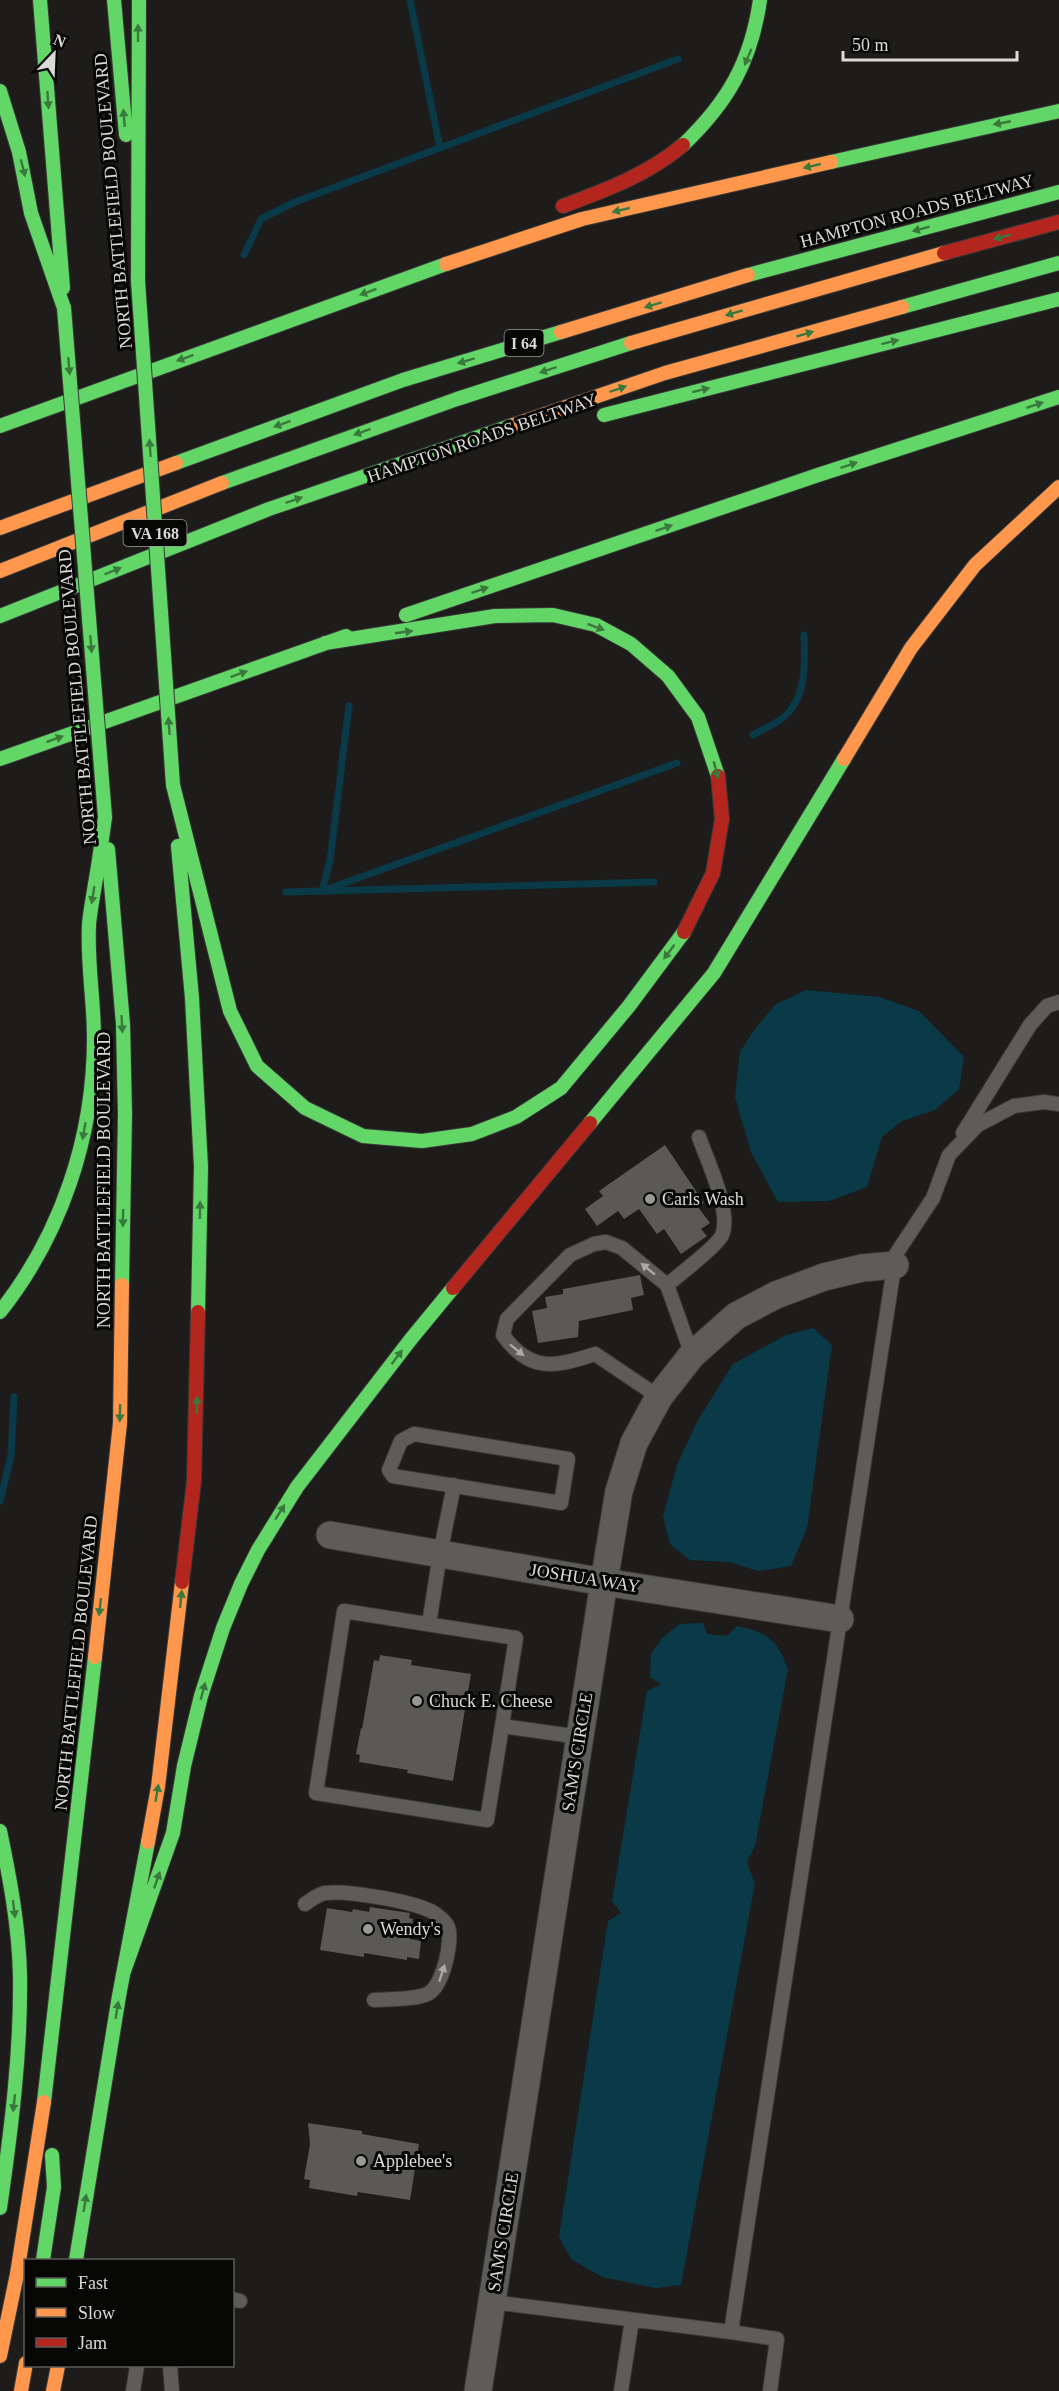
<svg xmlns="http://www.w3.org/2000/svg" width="1059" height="2391" font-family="Georgia,serif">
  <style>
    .water { fill: #0a3a47 }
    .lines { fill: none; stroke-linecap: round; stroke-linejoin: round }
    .stream { stroke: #0a3a47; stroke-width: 7 }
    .building { fill: #5a5958 }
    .lane-casing { stroke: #393837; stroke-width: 16 }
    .street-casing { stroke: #393837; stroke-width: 29 }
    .fast-casing { stroke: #393837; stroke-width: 16 }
    .slow-casing { stroke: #393837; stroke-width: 16 }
    .jam-casing { stroke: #393837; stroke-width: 16 }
    .lane { stroke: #5d5c5b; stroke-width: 14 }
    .street { stroke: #5d5c5b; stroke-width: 27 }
    .fast { stroke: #63d668; stroke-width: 14 }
    .slow { stroke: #ff974d; stroke-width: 14 }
    .jam { stroke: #b3261e; stroke-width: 14 }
    .fast-bridge-casing { stroke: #393837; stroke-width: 16; stroke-linecap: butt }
    .fast-bridge { stroke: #63d668; stroke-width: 14 }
    .oneway { fill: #3a793c }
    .oneway2 { fill: #a9a8a6 }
    .poi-dot { fill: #989896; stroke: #070706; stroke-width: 2 }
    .labels { text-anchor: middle; stroke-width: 6; stroke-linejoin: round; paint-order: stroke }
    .shield { fill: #070706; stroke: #9b9b99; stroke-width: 1.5 }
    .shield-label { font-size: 16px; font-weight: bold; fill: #dbdad8 }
    .street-label { font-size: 18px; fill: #dbdad8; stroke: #070706 }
    .poi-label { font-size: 18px; fill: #dbdad8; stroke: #070706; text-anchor: start }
  </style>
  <rect width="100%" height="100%" fill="#1d1c1a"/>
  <path class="water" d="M806,990L879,997L919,1011L964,1057L959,1089L935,1110L902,1121L882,1137L867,1187L829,1201L778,1202L751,1152L735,1097L740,1052L754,1030L776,1004Z
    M813,1328L832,1345L807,1528L791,1566L758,1571L729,1562L690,1560L670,1544L663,1516L677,1465L698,1420L733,1364L786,1335Z
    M703,1623L707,1634L727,1636L737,1626C768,1633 777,1639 788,1669L755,1846L747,1862L755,1883L681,2285L655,2288L602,2277L571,2259L559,2237L608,1921L621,1913L612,1901L647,1691L661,1684L650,1677L651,1654L663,1637L680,1624Z"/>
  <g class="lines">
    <path class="stream" d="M410,0L440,148
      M244,255L261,219L295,202L678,59
      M753,735C763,729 776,724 785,716C807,696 805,661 804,635
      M322,891L677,763
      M322,891L330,861L349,706
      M286,892L654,882
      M0,1501L11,1456L14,1397"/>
  </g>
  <path class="building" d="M665,1145L704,1203L698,1207L710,1223L701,1229L707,1236L681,1254L664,1229L657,1234L639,1209L624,1219L618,1211L597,1226L585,1209L603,1196L599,1191Z
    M640,1275L644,1295L631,1298L633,1310L579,1321L578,1337L538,1343L532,1311L547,1308L545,1297L563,1294V1289Z
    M380,1655L412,1660L411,1665L471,1674L453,1781L407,1773L408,1770L359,1762L360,1755L356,1754L361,1728L362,1729L374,1660L379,1661Z
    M370,1907L410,1913L409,1918L413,1919L410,1939L421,1941L419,1959L407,1957V1960L364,1953V1957L320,1950L327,1908L352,1912L353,1909L369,1912Z
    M308,2123L362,2131V2134L419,2144L410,2200L358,2192L357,2196L309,2188L310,2180L304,2179L310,2144Z"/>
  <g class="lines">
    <g class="lane-casing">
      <path id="lane" d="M963,1133L1030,1025L1047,1006L1059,1002
        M667,1285C678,1276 719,1244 722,1235C732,1212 707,1160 699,1137
        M659,1397L595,1354C555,1367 530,1373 503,1335L507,1319L570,1255L594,1244L606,1242L622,1248L667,1285L692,1355
        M414,1434L568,1459L561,1503L393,1476L389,1470L401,1441Z
        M344,1611L516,1638L487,1820L316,1793Z
        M429,1624L440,1554L454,1485
        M502,1726L580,1737
        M305,1904C311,1900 318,1894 325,1893C346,1890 422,1902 437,1915C440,1917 445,1922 447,1925C454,1939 443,1985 429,1993C418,2000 388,1999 374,2000
        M232,2299L240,2301
        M492,2302L731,2332L896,1254L933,1198L949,1155L978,1125L1014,1106L1044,1102L1059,1104
        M731,2332L777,2339L770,2391
        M170,2366L172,2391
        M133,2391L137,2366
        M621,2391L632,2320"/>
    </g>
    <g class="street-casing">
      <path id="street" d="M330,1535L604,1582L840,1619
        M478,2391L604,1582L619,1491L634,1443L659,1397L692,1355L736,1316L776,1295L824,1277L862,1268L895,1265"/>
    </g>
    <g class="fast-casing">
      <path id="fast" d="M40,0L63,288
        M114,0L126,135
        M0,91L19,152L31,213L64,308
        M683,145C728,102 751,62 760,0
        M831,162L1059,111
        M748,275L1059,192
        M138,281L139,0
        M902,307L1059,263
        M604,415L1059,299
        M0,426L446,264
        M176,463L403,380L561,332
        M222,483L457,399L631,343
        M406,615L818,475L1059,397
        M0,616L269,509L513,425
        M325,643L495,616L553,615L596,625L631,644L668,676L698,717L718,776
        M0,759L346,636
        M173,785L230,1011L257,1066L305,1108L363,1136L422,1141L472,1134L516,1117L561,1088L629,1006L684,932
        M178,846L192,998L201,1167L198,1312
        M108,849L123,1024L125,1114L122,1285
        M590,1123L714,973L844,759
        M0,1312C61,1235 94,1137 94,1038C94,1000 87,963 89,925C90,911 93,898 95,884C99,862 102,839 105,817
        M0,1831C10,1879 19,1927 20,1976C21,2054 11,2131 0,2208
        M123,1974L173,1833L184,1766L201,1696L223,1628L241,1584L258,1550L297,1487L411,1339L453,1288
        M44,2102L95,1657
        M43,2260L54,2187L52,2155
        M76,2260L119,1996L148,1842"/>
    </g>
    <g class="slow-casing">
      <path id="slow" d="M446,264L582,219L831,162
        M561,332L748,275
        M631,343L944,253
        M513,425L665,373L902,307
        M0,528L176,463
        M0,571L222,483
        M844,759L911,648L975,565L1059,487
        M95,1657L120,1423L122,1285
        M148,1842L158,1787L182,1582
        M0,2356L17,2274L44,2102
        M21,2391L26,2363
        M53,2391L58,2366"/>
    </g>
    <g class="jam-casing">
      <path id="jam" d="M563,206C606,190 647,175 683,145
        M944,253L1059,222
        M684,932L713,873L722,819L718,776
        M453,1288L590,1123
        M182,1582L194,1481L198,1312"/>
    </g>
    <use href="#lane" class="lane"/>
    <use href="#street" class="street"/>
    <use href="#fast" class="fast"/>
    <use href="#slow" class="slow"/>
    <use href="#jam" class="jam"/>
    <g class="fast-bridge-casing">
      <path id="fast-bridge" d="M138,281L173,785
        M64,308L105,817"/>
    </g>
    <use href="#fast-bridge" class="fast-bridge"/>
  </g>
  <defs><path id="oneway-solid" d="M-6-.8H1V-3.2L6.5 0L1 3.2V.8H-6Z" transform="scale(1.5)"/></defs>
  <g class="oneway">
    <use href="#oneway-solid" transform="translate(138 33) rotate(-90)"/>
    <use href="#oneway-solid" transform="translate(748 57) rotate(113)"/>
    <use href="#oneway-solid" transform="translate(48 100) rotate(86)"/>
    <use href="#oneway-solid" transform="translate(124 118) rotate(-95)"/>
    <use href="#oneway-solid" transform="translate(1002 123) rotate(169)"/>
    <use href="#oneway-solid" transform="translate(812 166) rotate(167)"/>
    <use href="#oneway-solid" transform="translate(23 168) rotate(76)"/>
    <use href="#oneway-solid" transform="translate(621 210) rotate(167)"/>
    <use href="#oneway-solid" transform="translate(921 229) rotate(165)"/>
    <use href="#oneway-solid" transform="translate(1002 237) rotate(165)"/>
    <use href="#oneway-solid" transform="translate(368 292) rotate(160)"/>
    <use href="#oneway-solid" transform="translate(653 305) rotate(163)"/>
    <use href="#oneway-solid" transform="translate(734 313) rotate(163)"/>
    <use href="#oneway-solid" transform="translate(805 334) rotate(-16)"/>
    <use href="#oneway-solid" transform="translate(890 342) rotate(-14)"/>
    <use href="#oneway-solid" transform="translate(185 358) rotate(160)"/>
    <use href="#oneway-solid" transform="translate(466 361) rotate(163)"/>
    <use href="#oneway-solid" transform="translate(69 366) rotate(85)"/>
    <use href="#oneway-solid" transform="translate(548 370) rotate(162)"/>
    <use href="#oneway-solid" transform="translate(618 389) rotate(-19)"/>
    <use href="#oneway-solid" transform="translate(701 390) rotate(-14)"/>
    <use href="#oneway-solid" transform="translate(1035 405) rotate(-18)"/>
    <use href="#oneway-solid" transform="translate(282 424) rotate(160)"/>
    <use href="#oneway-solid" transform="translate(362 432) rotate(160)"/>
    <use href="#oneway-solid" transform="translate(150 448) rotate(-94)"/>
    <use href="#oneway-solid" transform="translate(849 465) rotate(-18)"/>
    <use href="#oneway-solid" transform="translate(294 500) rotate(-19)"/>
    <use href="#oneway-solid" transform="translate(664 528) rotate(-19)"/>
    <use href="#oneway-solid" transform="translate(113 571) rotate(-22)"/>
    <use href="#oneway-solid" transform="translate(480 590) rotate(-19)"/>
    <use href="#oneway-solid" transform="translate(596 627) rotate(21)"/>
    <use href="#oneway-solid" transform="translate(404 632) rotate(-8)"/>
    <use href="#oneway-solid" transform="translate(91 644) rotate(85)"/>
    <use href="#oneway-solid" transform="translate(239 674) rotate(-20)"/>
    <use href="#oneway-solid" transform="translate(169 726) rotate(-94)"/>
    <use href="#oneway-solid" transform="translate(55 739) rotate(-20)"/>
    <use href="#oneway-solid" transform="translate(716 770) rotate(75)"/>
    <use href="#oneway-solid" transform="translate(93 895) rotate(99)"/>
    <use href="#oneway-solid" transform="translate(669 952) rotate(127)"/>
    <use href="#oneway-solid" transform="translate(122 1024) rotate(87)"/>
    <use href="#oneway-solid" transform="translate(84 1131) rotate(100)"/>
    <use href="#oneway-solid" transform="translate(200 1210) rotate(-89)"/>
    <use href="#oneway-solid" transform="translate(123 1218) rotate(91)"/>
    <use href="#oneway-solid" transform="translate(397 1357) rotate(-53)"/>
    <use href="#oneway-solid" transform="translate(197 1405) rotate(-88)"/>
    <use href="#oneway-solid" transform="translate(120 1413) rotate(91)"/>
    <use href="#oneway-solid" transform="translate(280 1512) rotate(-58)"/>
    <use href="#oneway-solid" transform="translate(181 1599) rotate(-84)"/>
    <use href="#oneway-solid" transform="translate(100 1607) rotate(96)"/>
    <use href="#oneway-solid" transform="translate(203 1691) rotate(-75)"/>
    <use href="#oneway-solid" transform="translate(157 1793) rotate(-80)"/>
    <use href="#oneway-solid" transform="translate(157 1880) rotate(-71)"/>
    <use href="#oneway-solid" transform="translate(14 1909) rotate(83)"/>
    <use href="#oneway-solid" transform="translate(117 2010) rotate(-81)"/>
    <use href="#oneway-solid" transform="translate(14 2103) rotate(97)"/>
    <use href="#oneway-solid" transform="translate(85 2203) rotate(-81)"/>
  </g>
  <g class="oneway2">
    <use href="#oneway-solid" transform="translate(648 1269) rotate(-141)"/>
    <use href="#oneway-solid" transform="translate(517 1350) rotate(39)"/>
    <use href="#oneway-solid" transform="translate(442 1973) rotate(-72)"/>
  </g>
  <g class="poi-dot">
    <circle cx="650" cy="1199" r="6"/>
    <circle cx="417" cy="1701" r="6"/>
    <circle cx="368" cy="1929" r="6"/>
    <circle cx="361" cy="2161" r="6"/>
  </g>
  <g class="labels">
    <g class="shield">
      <rect x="504.5" y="330" width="39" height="26" rx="4.5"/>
      <rect x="123.5" y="520" width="63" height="26" rx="4.5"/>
    </g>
    <g class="shield-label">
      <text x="524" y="349">I 64</text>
      <text x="155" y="539">VA 168</text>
    </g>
    <g class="street-label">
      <text transform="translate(113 201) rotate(-95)" y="6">NORTH BATTLEFIELD BOULEVARD</text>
      <text transform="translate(917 211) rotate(-15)" y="6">HAMPTON ROADS BELTWAY</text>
      <text transform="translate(482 438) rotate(-19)" y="6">HAMPTON ROADS BELTWAY</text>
      <text transform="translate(77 697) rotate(-95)" y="6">NORTH BATTLEFIELD BOULEVARD</text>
      <text transform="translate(104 1180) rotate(-90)" y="6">NORTH BATTLEFIELD BOULEVARD</text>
      <text transform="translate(585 1578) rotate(9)" y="6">JOSHUA WAY</text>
      <text transform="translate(76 1663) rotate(-84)" y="6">NORTH BATTLEFIELD BOULEVARD</text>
      <text transform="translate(577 1752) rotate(-81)" y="6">SAM'S CIRCLE</text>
      <text transform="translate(503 2232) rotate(-81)" y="6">SAM'S CIRCLE</text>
    </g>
    <g class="poi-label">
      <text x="662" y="1205">Carls Wash</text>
      <text x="429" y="1707">Chuck E. Cheese</text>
      <text x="380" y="1935">Wendy's</text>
      <text x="373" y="2167">Applebee's</text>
    </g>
  </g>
  <rect x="24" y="2259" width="210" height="108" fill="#070706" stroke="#5c5b5a" stroke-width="1.5"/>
  <rect x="36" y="2278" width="30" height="9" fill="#63d668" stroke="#5c5b5a" stroke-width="1.5"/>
  <text x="78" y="2289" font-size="18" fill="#dbdad8">Fast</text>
  <rect x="36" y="2308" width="30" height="9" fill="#ff974d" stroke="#5c5b5a" stroke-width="1.5"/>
  <text x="78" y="2319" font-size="18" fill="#dbdad8">Slow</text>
  <rect x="36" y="2338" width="30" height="9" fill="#b3261e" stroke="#5c5b5a" stroke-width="1.5"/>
  <text x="78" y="2349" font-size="18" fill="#dbdad8">Jam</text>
  <g transform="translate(54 54) rotate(23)" stroke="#070706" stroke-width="4.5" paint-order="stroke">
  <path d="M0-4.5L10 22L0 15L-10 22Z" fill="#dbdad8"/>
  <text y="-9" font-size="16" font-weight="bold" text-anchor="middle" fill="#dbdad8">N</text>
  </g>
  <path d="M843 51v9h174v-9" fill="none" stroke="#dbdad8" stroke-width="3"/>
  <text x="852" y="51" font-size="18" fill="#dbdad8" stroke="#070706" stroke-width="4.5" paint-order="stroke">50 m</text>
</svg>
